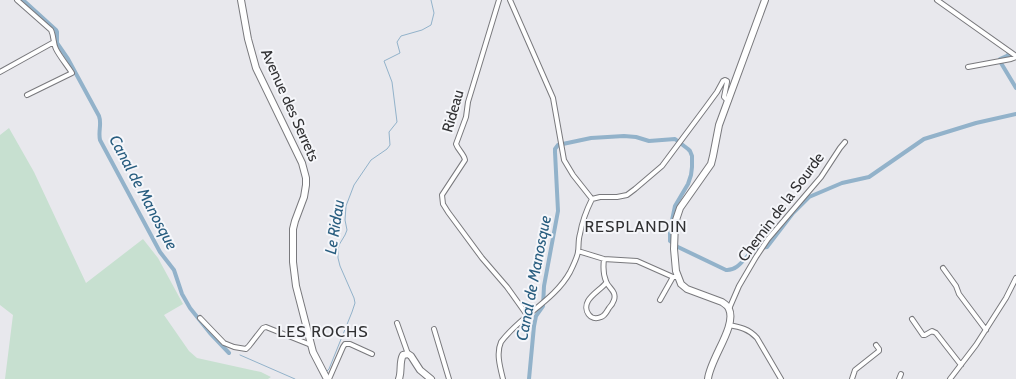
<svg xmlns="http://www.w3.org/2000/svg" width="1016" height="379" font-family="Cabin,sans-serif">
  <style>
    .green { fill: #c7e0d0 }
    .lines { fill: none; stroke-linecap: round; stroke-linejoin: round }
    .stream { stroke: #92b2ca; stroke-width: 1 }
    .canal { stroke: #92b2ca; stroke-width: 4 }
    .street-casing { stroke: #79797d; stroke-width: 6 }
    .secondary-casing { stroke: #79797d; stroke-width: 8 }
    .street { stroke: #fff; stroke-width: 4 }
    .secondary { stroke: #fff; stroke-width: 6 }
    .labels { text-anchor: middle; stroke-width: 4; stroke-linejoin: round; paint-order: stroke }
    .street-label { font-size: 15px; fill: #313133; stroke: #f5f6fa }
    .water-label { font-size: 16px; font-style: italic; fill: #285d7f; stroke: #f5f6fa }
    .neighbourhood-label { font-size: 16px; letter-spacing: 1px; fill: #313133; stroke: #f5f6fa }
  </style>
  <rect width="100%" height="100%" fill="#e8e8ed"/>
  <path class="green" d="M9,128L34,172L86,283L143,239L158,258L183,304L164,315L189,351L197,358L261,372L271,377L268,379H5L13,315L0,305V135Z"/>
  <g class="lines">
    <path class="stream" d="M240,355L295,379
      M326,372L329,369L352,312L355,303L354,298L340,266L338,258V250L339,245L345,235L347,230L345,220L346,206L354,185L371,160L387,149L390,145L389,132L397,122L392,82L384,61L400,53L397,42L401,36L422,30L431,25L434,13L431,0"/>
    <path class="canal" d="M23,0L56,30L57,32V43L68,59L99,116C102,124 98,131 100,140L160,252L174,270L182,294L190,308L210,333L229,353
      M1000,59L1011,54L1008,52
      M1001,63L1016,88
      M529,379L534,326L536,316L543,306L544,286L558,211L555,152V149L558,145L591,138L624,136L636,137L649,141L675,139L688,149L690,151L692,156V167L691,175L688,184L675,206L670,230V241L678,247L726,270C739,271 745,256 754,250C758,247 763,248 767,247L793,213L809,197L842,183L869,177L924,139L976,123L1016,114"/>
    <g class="street-casing">
      <path id="street" d="M17,0L51,30C54,36 53,43 56,49C60,57 67,65 72,73L27,95
        M499,0L468,102L466,117L456,144C458,150 464,154 465,160L442,195L443,204L448,212L482,258L507,287L527,315
        M937,0L1016,56
        M968,67L1011,59L1016,57
        M0,72L54,42
        M592,199L600,197H617L627,195L635,189L662,166L706,107L717,92L723,81L725,80L727,81V82L724,97L726,99L729,100
        M578,251L604,259L637,261L673,277H677
        M604,259C603,267 603,274 606,281C608,288 617,291 614,300C613,303 611,306 609,308C607,311 605,316 601,317C590,322 583,310 588,301C592,294 601,289 606,283
        M943,268L956,286L959,294L986,330
        M660,300L673,277
        M729,309L739,286L756,257L768,239L821,177L840,148L845,142
        M200,318L224,343L234,347L246,349L249,346L263,328L266,327L311,345
        M912,319L923,335H925L932,331L936,333L961,365
        M397,323L408,354
        M729,325C740,327 749,329 757,338L781,379
        M434,329L449,379
        M329,379L343,347L345,344H350L372,354
        M503,379C500,367 496,353 501,342C520,316 555,300 570,272C573,266 577,258 578,252C579,246 578,240 580,234C582,222 587,209 592,199L573,175L564,160L553,98L510,0
        M852,379L855,370L879,351V349L876,345
        M899,379L901,374
        M950,379L976,345L1006,298L1016,278"/>
    </g>
    <g class="secondary-casing">
      <path id="secondary" d="M241,0L248,39L256,68L302,163L306,178V185L304,197L295,221L293,229V262L296,286L313,352L327,379
        M399,379C402,371 399,362 403,355L408,354L411,356L420,370L431,379
        M708,379C710,359 737,326 729,309C728,306 725,304 722,302L687,289L681,284L676,271L674,249L675,223L680,208L711,164L713,156L719,125L765,0"/>
    </g>
    <use href="#street" class="street"/>
    <use href="#secondary" class="secondary"/>
  </g>
  <g class="labels">
    <g class="street-label">
      <text transform="translate(290 105) rotate(66)" y="5">Avenue des Serrets</text>
      <text transform="translate(453 111) rotate(-74)" y="5">Rideau</text>
      <text transform="translate(781 207) rotate(-53)" y="5">Chemin de la Sourde</text>
    </g>
    <g class="water-label">
      <text transform="translate(144 192) rotate(62)" y="6">Canal de Manosque</text>
      <text transform="translate(334 227) rotate(-81)" y="6">Le Ridau</text>
      <text transform="translate(533 278) rotate(-79)" y="6">Canal de Manosque</text>
    </g>
    <g class="neighbourhood-label">
      <text x="636" y="232">RESPLANDIN</text>
      <text x="323" y="337">LES ROCHS</text>
    </g>
  </g>
</svg>
